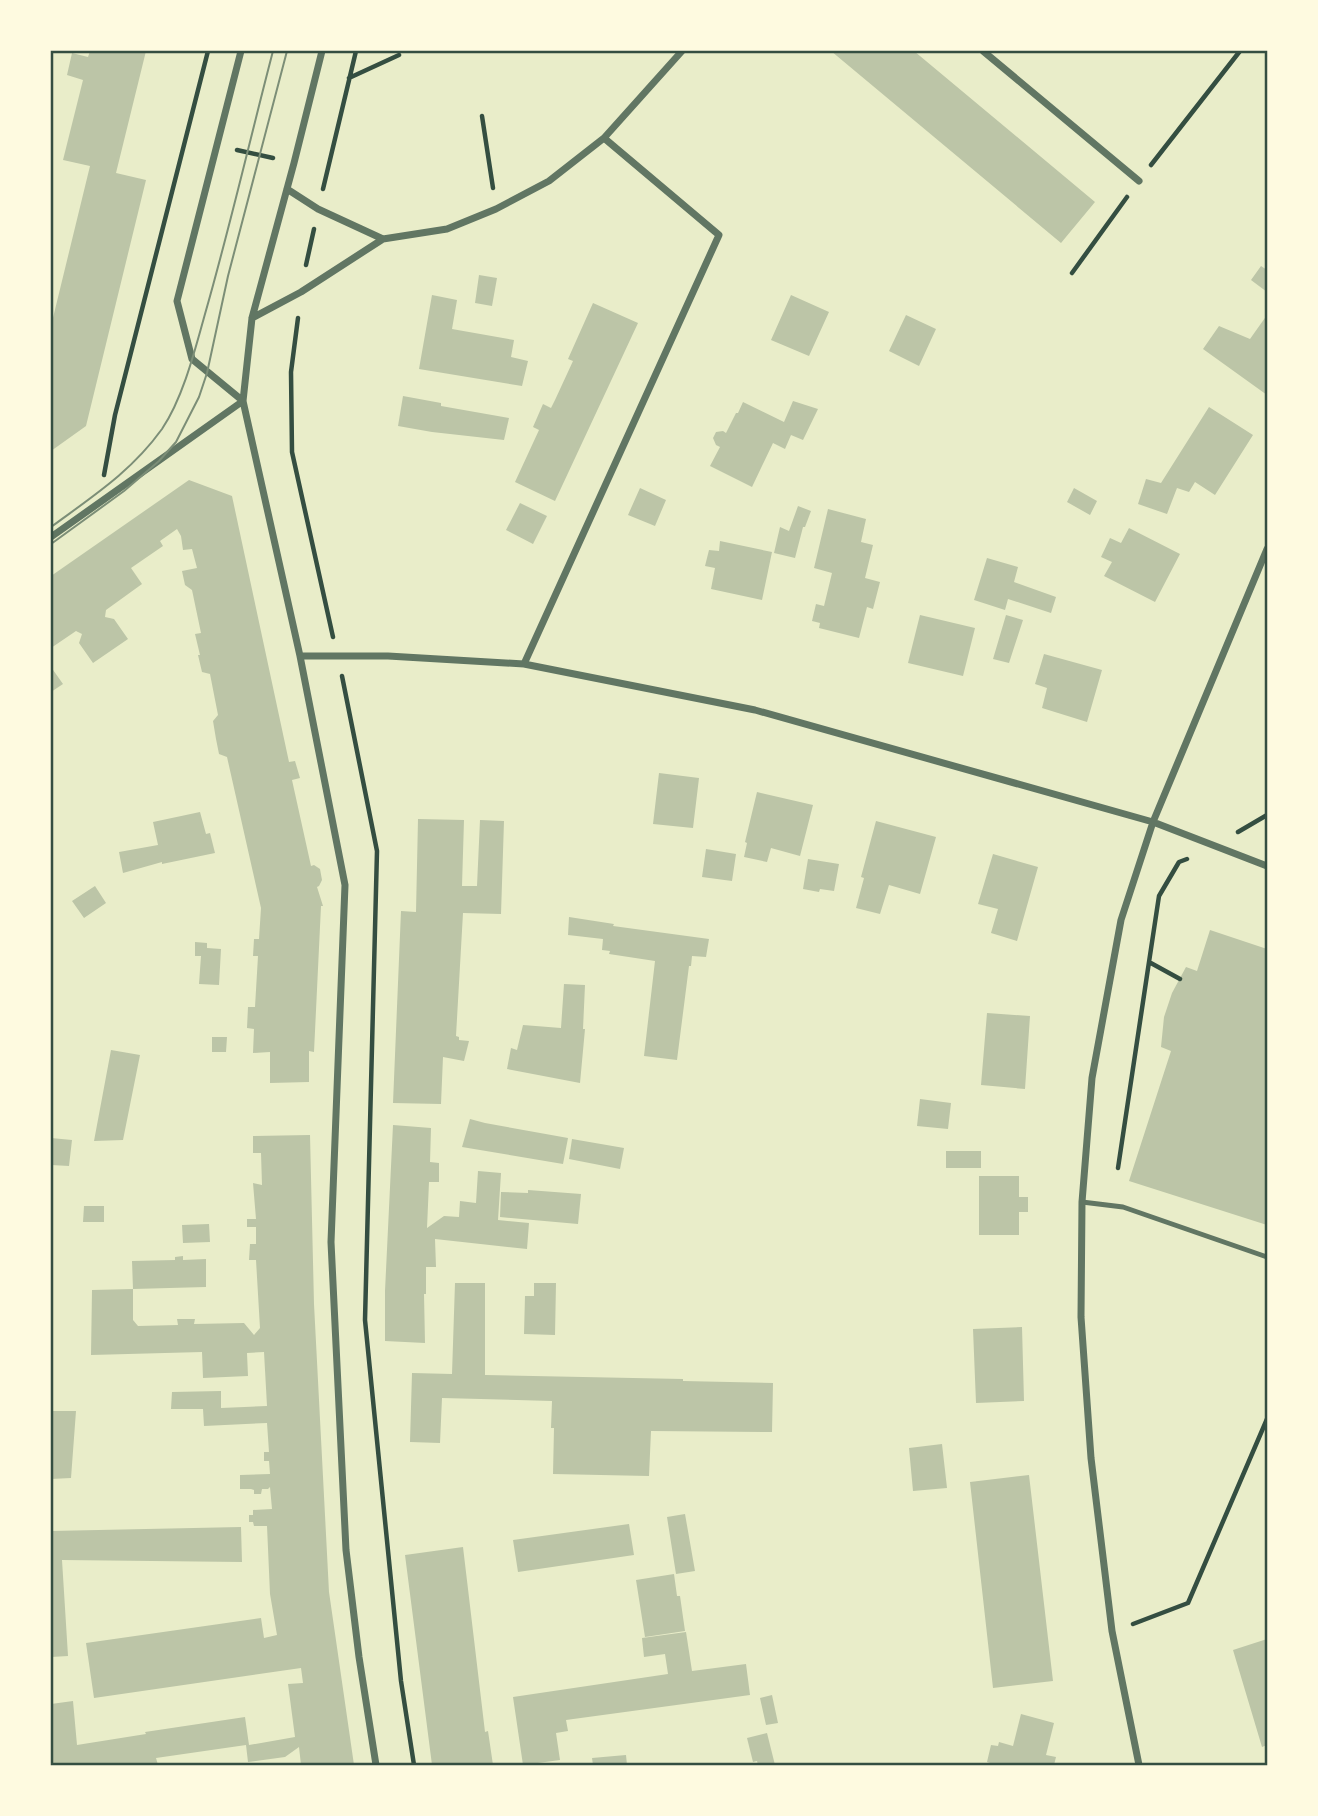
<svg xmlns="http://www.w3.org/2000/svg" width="1318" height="1816" font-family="Karla,sans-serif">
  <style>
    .building { fill: #bcc5a7 }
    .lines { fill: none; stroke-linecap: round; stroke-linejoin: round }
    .path { stroke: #344e41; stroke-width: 4.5 }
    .service { stroke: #617663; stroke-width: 5 }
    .minor { stroke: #617663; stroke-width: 7 }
    .tram { stroke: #7c8e77; stroke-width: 2 }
    .neatline { fill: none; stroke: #344e41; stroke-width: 2.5 }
  </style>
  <rect width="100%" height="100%" fill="#e9edc9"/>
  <path class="building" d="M90,51H146L116,173L146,180L86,426L51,451V326L90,166L63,160L83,80L67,75L72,53L88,57Z
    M831,51H914L1095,202L1061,243Z
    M1261,266L1267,270V292L1251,280Z
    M479,275L497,278L492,306L475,303Z
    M432,295L457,300L452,329L514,340L511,357L528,361L522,386L419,369Z
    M791,295L829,312L809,356L771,340Z
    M593,303L638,323L555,501L515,482L539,430L533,427L543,404L551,408L555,400L573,361L568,359Z
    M906,315L936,329L919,366L889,351Z
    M1267,315V395L1203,349L1219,326L1250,339Z
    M403,396L441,403V406L509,418L504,440L432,432L398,426Z
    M793,401L818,409L803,440L791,435L785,449L773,443L752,487L710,466L720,447L716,445L713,438L716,432L723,431L726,433L736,413H738L743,402L784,422Z
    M1209,407L1253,435L1215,495L1195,482L1189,492L1177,488L1167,514L1138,504L1146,479L1161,483Z
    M189,480L232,496L289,762L295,761L300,778L292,780L311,866L314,865L320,869L322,880L319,886L317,887L323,906H321L314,1052L309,1051V1082L270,1083V1052L253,1053L254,1029L247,1028L248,1007H255L258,956H253L254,939H259L261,908L227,757L219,754L216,739L213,721L218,715L210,674L202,672L198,655H200L195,634L201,633L192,590L185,585L182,571L197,568L192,549L183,550L181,536L177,529L160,541L163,546L131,568L142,584L106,610L105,617L114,619L128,639L93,663L79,643L82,634L76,631L51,648V576Z
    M640,488L666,500L655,526L628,515Z
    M1074,488L1097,501L1090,515L1067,502Z
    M520,503L547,516L533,544L506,530Z
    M798,506L811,511L805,527H803L795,558L774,553L780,527L789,531Z
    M828,509L866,519L861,542L873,545L865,578L880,582L873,609L867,607L859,638L819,628L820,623L812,621L816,604L824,606L832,573L814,568Z
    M1129,528L1180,554L1155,602L1104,576L1112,562L1101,557L1110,538L1121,543Z
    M720,541L772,552L762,600L711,589L715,568L705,566L709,550L719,551Z
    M987,558L1018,567L1014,582L1056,597L1051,613L1008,599L1005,610L974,600Z
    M920,615L975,628L963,676L908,663Z
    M1006,615L1023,620L1009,663L993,659Z
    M1044,654L1102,670L1087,722L1042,708L1047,688L1035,684Z
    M51,667L63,684L51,692Z
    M659,773L699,778L693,828L653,824Z
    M757,792L813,805L800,856L771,848L767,862L744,857L747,843L745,842Z
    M200,812L206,834L210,833L215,853L162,864V862L123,873L119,852L158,845L153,822Z
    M418,819L464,820L462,886H477L480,820L504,821L501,914L463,913L456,1036L459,1037V1040L469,1041L464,1061L443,1057L441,1104L393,1103L401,911L416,912Z
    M876,821L936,837L920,894L889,885L880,914L856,908L864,878L861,877Z
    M706,849L736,854L732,881L702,877Z
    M993,854L1038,867L1017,941L991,933L998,909L978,904Z
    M808,859L839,864L834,891L820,889L819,892L803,889Z
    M95,886L106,903L84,918L72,901Z
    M569,917L614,924L613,926L709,939L706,957L692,956L691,966H689L677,1060L644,1056L655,961L609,954L610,951L602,950L603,939L568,935Z
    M1210,930L1267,949V1225L1129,1181L1171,1051L1161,1047L1164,1017L1172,993L1186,967L1197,971Z
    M195,942L207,943V948L221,949L219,985L199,984L201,956H195Z
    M564,984L585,985L583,1029H585L580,1083L507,1069L511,1048L517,1050L523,1025L561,1028Z
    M987,1013L1030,1016L1025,1089L981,1085Z
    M212,1037H227L226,1052H212Z
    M111,1050L140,1055L123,1140L94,1141Z
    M920,1099L951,1103L948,1129L917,1126Z
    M470,1119L485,1123L568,1138L563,1164L462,1147Z
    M393,1125L431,1128L430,1162L439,1163V1182H429L427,1228L444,1216L459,1217L460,1201L476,1203L478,1171L501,1173L498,1220L529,1223L527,1249L435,1239L436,1267H426V1294H424L425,1343L385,1341V1291Z
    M310,1135L314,1304L329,1592L354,1765H301L299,1747L285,1757L248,1762L246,1745L156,1758L158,1765H51V1704L73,1701L77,1745L146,1734L145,1732L245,1717L249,1745L295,1737L288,1684L303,1683L301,1668L94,1698L86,1643L261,1618L264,1638L277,1635L270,1594L267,1526H254L253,1522H249V1515H253V1510L272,1509L270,1487L268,1489H262L261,1494H254V1490L251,1489H240V1475L270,1474L269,1461H264V1452H269L267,1423L204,1426L203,1409H171L172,1392L221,1391V1408L267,1406L264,1352L247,1353L248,1376L203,1378L202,1352L91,1355L92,1290L133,1289V1320L138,1326L178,1325L177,1319H195L194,1324L244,1323L254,1335L260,1328L256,1260H249L250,1244H256V1227H247V1219H256L253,1183L262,1185L261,1153H253V1136Z
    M51,1138L72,1140L69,1166L51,1165Z
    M572,1139L624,1148L620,1169L569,1159Z
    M946,1151H981V1168H946Z
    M979,1176H1019V1197H1028V1212H1019V1235H979Z
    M528,1190L581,1194L578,1224L500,1217L501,1192L528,1193Z
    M84,1206H104V1222H83Z
    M209,1224L210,1242L183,1243L182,1225Z
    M183,1256V1260L206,1259V1287L133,1289L132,1261L175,1260V1257Z
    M455,1283H485V1375L683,1379V1381L773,1383L772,1432L651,1431L649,1476L553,1474L554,1428H551L552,1401L442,1398L440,1443L410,1442L412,1373L452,1374Z
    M534,1283H556L555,1335L524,1334L525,1296H534Z
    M1022,1327L1024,1401L976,1403L973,1329Z
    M51,1411H76L71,1478L51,1479Z
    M942,1444L947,1488L913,1491L909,1448Z
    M1029,1475L1053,1681L993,1688L970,1482Z
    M685,1514L695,1571L676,1574L667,1517Z
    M629,1524L634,1555L518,1572L513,1540Z
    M241,1527L242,1562L62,1560L68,1656L51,1657V1531Z
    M463,1547L485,1732L488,1731L493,1765H432L405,1555Z
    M674,1574L677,1596H680L685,1631L645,1637L636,1580Z
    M686,1632L692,1671L746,1664L750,1695L566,1720L568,1731L556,1733L560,1760L523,1765L513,1697L668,1674L665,1654L644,1657L642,1638Z
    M1267,1639V1745L1262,1747L1233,1650Z
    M772,1695L778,1723L766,1725L760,1698Z
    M1021,1714L1054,1723L1046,1755L1056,1757L1054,1765H992L993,1764L987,1762L991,1745L998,1746L999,1742L1013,1746Z
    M767,1733L775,1765H758L757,1761L753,1762L747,1738Z
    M626,1755L627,1765H593L592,1758Z"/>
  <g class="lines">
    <path class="path" d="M349,78L399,55
      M482,116L493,188
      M237,150L273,158
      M1151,165L1240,51
      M323,189L356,51
      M306,265L314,229
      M1072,273L1127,197
      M298,318L291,372L292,452L333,637
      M104,475L115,415L208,51
      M342,676L377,851L365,1320L401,1681L414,1765
      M1238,832L1267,815
      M1180,979L1149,962L1159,896L1179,862L1187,859
      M1118,1168L1149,962
      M1133,1624L1188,1603L1267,1419"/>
    <path class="service" d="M1082,1202L1123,1207L1267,1257"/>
    <path class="minor" d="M241,51L177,301L192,359L243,401
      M322,51L294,163L252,318L243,401L300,656L345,885L331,1242L346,1550L359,1657L376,1765
      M983,51L1139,181
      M287,189L318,209L383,239
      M252,318L301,292L383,239L447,229L496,209L549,181L604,138L682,51
      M51,537L243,401
      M300,656H388L524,664L755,710L1153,822L1267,866
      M524,664L719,235L604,138
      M1139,1765L1112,1631L1091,1458L1081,1317L1082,1202L1092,1078L1121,920L1153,822L1267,549"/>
    <path class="tram" d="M51,527C93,496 131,472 162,429C183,398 195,350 205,314C230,227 250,139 273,51
      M51,544L124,491L159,461L176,442L199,397L207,373L228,276L287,51"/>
  </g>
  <rect width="1318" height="1816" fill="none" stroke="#fefae0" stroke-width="105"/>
  <rect x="52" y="52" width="1214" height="1712" class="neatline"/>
</svg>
